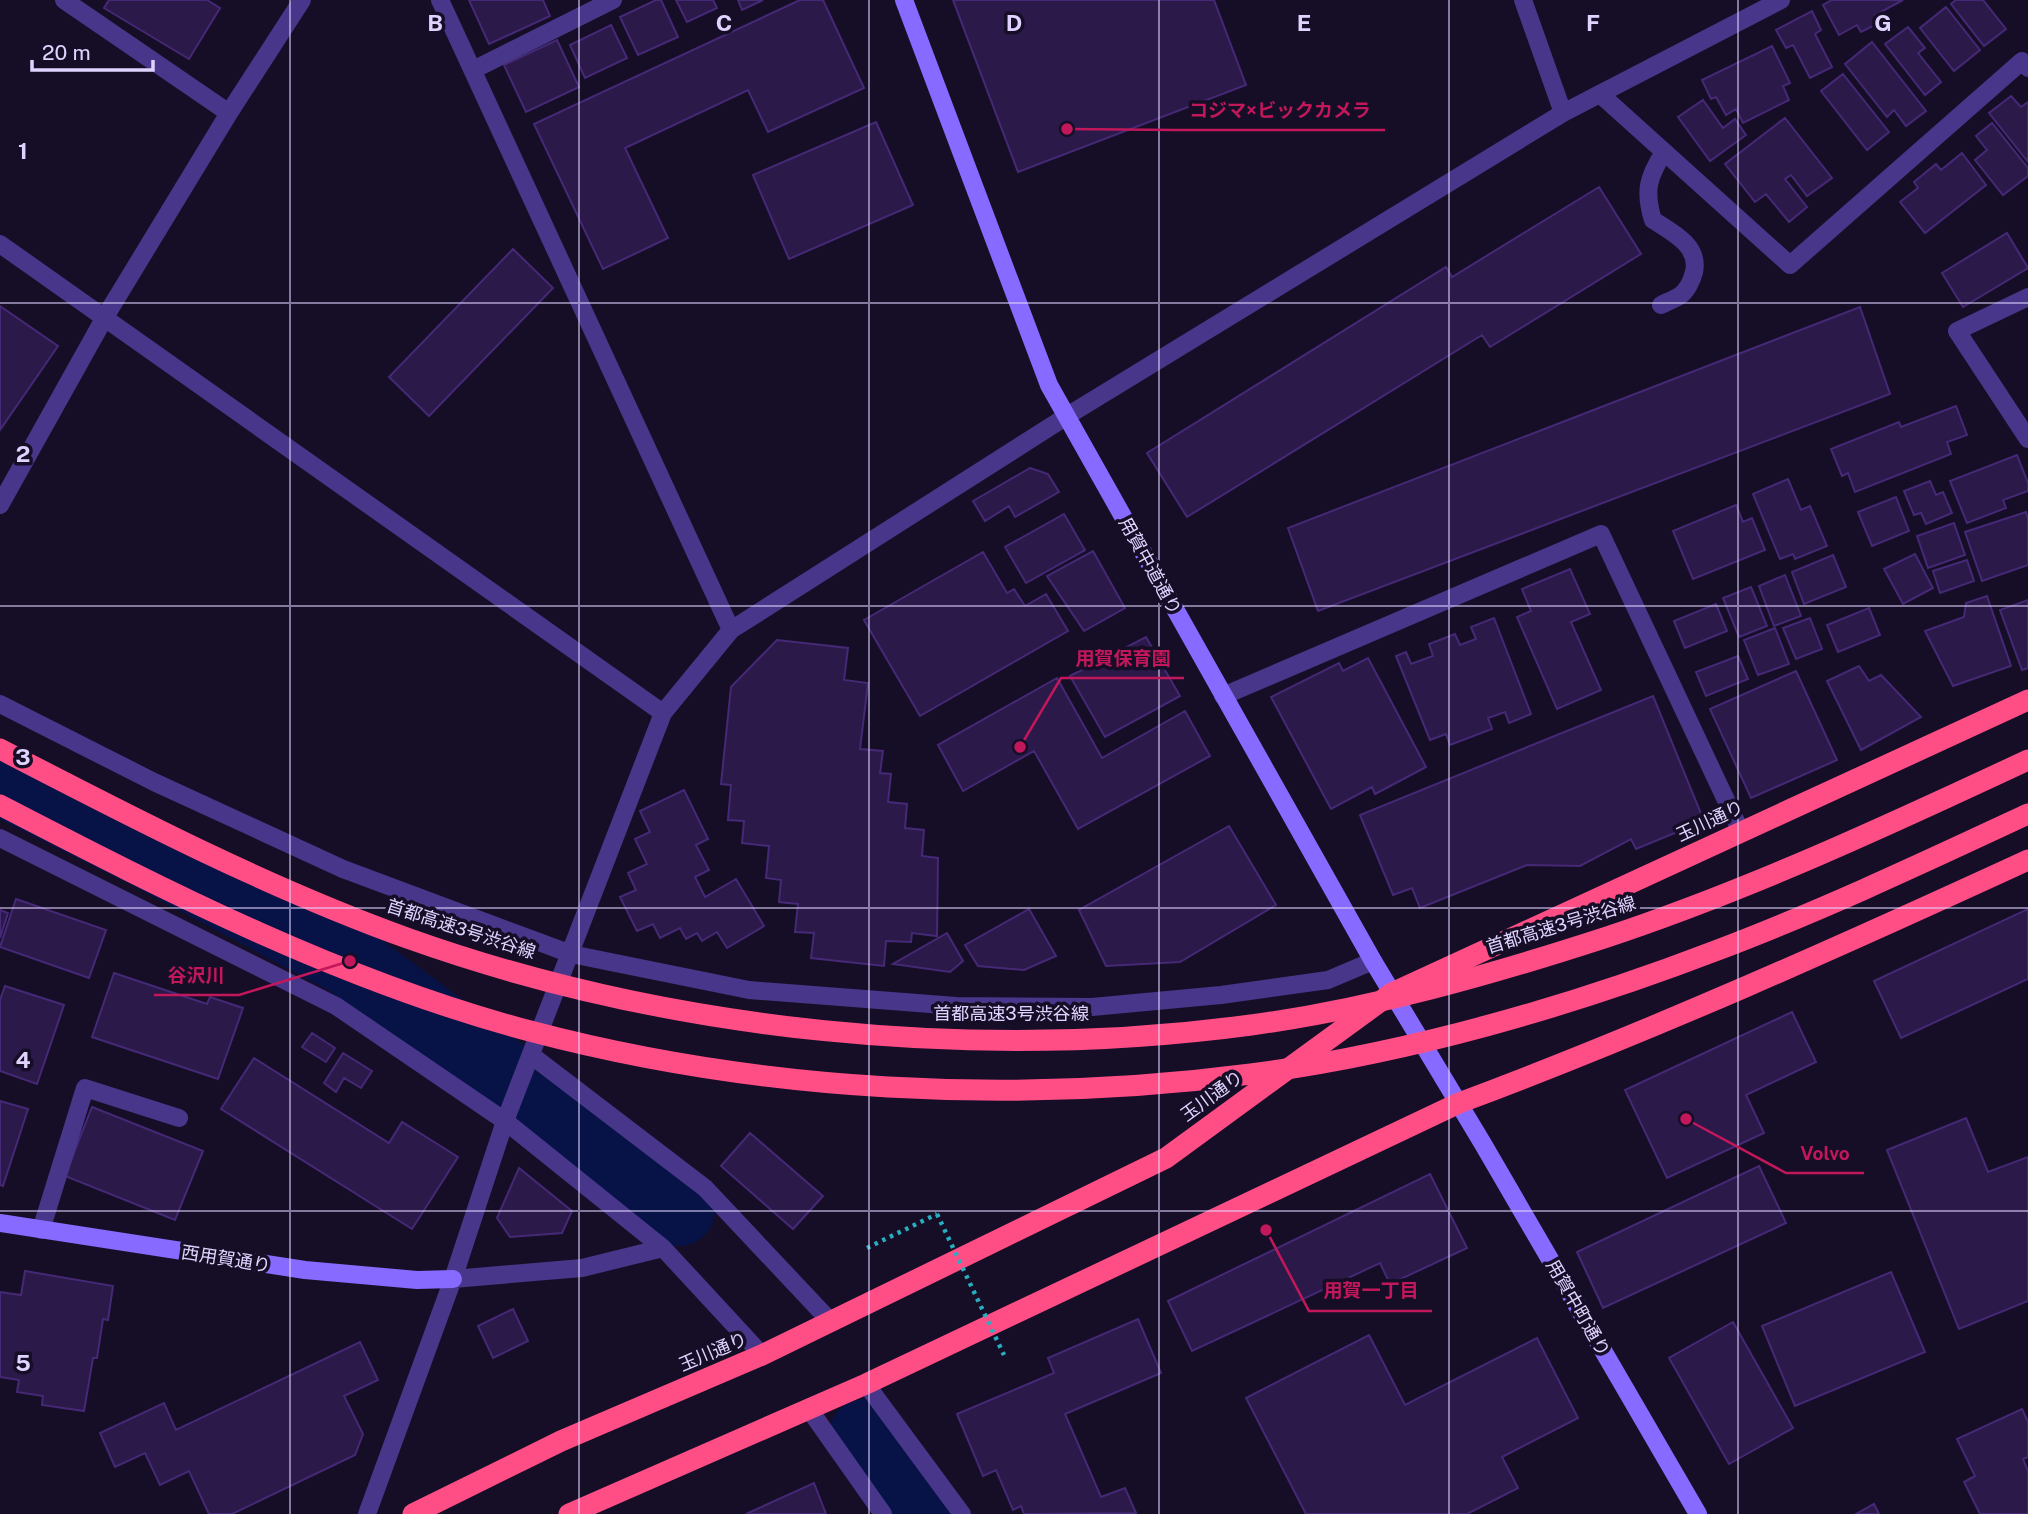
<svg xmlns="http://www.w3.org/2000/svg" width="2028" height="1514" font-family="'Public Sans','Noto Sans JP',sans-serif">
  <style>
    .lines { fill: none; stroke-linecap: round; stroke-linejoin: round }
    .river { stroke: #071347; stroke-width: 72 }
    .building { fill: #2b1949; stroke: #452976; stroke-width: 2 }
    .path { stroke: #28aebf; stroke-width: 4.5; stroke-dasharray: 3.5 5; stroke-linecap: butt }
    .lane { stroke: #473689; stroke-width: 18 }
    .street { stroke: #473689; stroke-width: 18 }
    .secondary { stroke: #876aff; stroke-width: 18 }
    .highway { stroke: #ff4e85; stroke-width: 21 }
    .path-bridge { stroke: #28aebf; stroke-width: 4.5; stroke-dasharray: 3.5 5; stroke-linecap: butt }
    .highway-bridge { stroke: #ff4e85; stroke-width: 21 }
    .grid { fill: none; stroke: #e0d3ff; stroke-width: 2; stroke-opacity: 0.55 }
    .labels { text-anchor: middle; stroke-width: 7; stroke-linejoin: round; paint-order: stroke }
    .street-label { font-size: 18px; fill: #e0d3ff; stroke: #160e27 }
    .grid-label { font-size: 23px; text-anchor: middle; font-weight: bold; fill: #e0d3ff; stroke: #160e27; stroke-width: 7; stroke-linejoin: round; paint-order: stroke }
    .leader { fill: none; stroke: #c2185b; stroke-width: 2.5 }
    .callout-dot { fill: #c2185b; stroke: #160e27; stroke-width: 2.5 }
    .callout-label { font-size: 19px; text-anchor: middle; font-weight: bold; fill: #c2185b; stroke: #160e27; stroke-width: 7; stroke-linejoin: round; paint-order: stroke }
  </style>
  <rect width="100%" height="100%" fill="#160e27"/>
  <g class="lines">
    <path class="river" d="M0,779L148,853L350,961L501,1073
      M548,1108L679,1210
      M865,1435L922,1514"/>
  </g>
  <path class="building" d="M109,0H207L220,8L189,59L104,8Z
    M469,0H543L550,16L489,44Z
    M656,0H661L678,37L638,55L620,17Z
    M676,0H713L717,8L687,22Z
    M738,0H763L742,10Z
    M800,0H823L864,88L768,132L748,90L625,148L668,238L603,269L534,124Z
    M953,0H1214L1246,85L1018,172Z
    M1832,0H1903L1875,15L1879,23L1861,32L1857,25L1839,35L1823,5Z
    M1956,0H1983L2006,29L1984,46L1951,4Z
    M1946,7L1980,50L1954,71L1920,28Z
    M1812,11L1821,30L1815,34L1832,67L1810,78L1793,45L1786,48L1776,30Z
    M611,25L627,58L585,78L570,45Z
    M1908,27L1925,48L1918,53L1941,82L1925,95L1885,44Z
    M557,40L579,87L526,112L504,65Z
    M1872,42L1926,111L1906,126L1894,110L1887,117L1845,64Z
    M1772,46L1790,83L1783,86L1789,100L1743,123L1736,109L1726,115L1716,97L1711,99L1702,80Z
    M1843,74L1889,132L1867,150L1821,91Z
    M2011,96L2021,107L2028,102V162L1989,113Z
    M1703,100L1723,128L1735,119L1746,135L1710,161L1678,117Z
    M1785,118L1832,178L1807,196L1791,175L1785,179L1807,207L1789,222L1766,194L1755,202L1725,164Z
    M876,122L913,205L789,259L753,175Z
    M1992,123L2028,168V176L2003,195L1975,160L1987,150L1976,136Z
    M1962,153L1986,185L1925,233L1900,202L1918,188L1914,182L1936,164L1941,170Z
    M1599,187L1641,254L1490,347L1482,335L1187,517L1147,453L1446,267L1452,277Z
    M2007,233L2028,268L1963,307L1942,273Z
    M513,249L553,288L429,416L389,377Z
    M0,306L58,346L0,430Z
    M1860,307L1890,394L1318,611L1288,528Z
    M1956,406L1967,435L1947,442L1951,454L1855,492L1848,473L1842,476L1831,449L1899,422L1901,427Z
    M2017,455L2028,483V491L2003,500L2006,508L1967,523L1950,481Z
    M1030,468L1048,474L1059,492L1015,517L1009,506L985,521L973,501Z
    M1788,479L1801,510L1810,506L1827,546L1795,559L1793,554L1780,559L1753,494Z
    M1930,481L1936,495L1943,492L1952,513L1926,524L1921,513L1914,515L1904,491Z
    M1896,497L1909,531L1872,546L1858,512Z
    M1736,505L1743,522L1752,518L1765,550L1693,579L1673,531Z
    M2026,512L2028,519V565L1982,581L1965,532Z
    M1064,514L1085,550L1026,583L1005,547Z
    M1954,523L1965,555L1928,568L1917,536Z
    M1093,551L1125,608L1084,631L1047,576Z
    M983,552L1007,593L1014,589L1025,606L1046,594L1068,631L920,716L864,620Z
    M1915,554L1933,588L1903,604L1884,569Z
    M1833,555L1846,587L1804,604L1792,572Z
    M1967,560L1974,581L1940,593L1933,571Z
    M1570,569L1590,614L1571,622L1601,690L1557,709L1517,617L1531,611L1522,589Z
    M1785,575L1801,616L1774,626L1759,586Z
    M1751,587L1767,626L1739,637L1723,598Z
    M1987,596L2011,666L1953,686L1925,631L1964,617L1966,603Z
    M2028,600V668L2022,670L2000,610Z
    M1716,604L1727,631L1685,648L1674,621Z
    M1869,608L1880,635L1838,652L1827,625Z
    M1494,618L1531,714L1509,723L1505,712L1488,718L1492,729L1450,745L1446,734L1430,740L1396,656L1406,652L1411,664L1433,656L1429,644L1455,634L1460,645L1476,639L1471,627Z
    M1810,618L1822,649L1796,659L1783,628Z
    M1775,628L1789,664L1758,675L1744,640Z
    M1146,637L1180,696L1105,737L1070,676Z
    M777,640L848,648L844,680L868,683L860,749L883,751L880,773L891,774L888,802L907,804L905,828L924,830L922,856L938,858L937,936L912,933L911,942L886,941L884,966L811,958L814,933L795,932L798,904L779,902L781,880L766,878L769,846L742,843L744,821L728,820L731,785L721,784L731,687Z
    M1738,656L1748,679L1706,696L1696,672Z
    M1368,658L1426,767L1375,794L1372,787L1331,809L1271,697L1339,663L1343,671Z
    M1859,666L1869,681L1881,675L1921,717L1861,750L1827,681Z
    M1796,671L1837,760L1751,798L1710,709Z
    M1057,678L1102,758L1185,711L1210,756L1078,829L1034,751L963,791L938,745Z
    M1653,696L1704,821L1636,849L1631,839L1580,866L1527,865L1420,908L1412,888L1393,895L1360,815Z
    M684,790L708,839L696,845L709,870L695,877L705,897L736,879L764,926L727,948L717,932L702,941L697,933L686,939L680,928L660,938L653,924L637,931L620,897L636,890L628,873L647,864L635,839L650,832L640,811Z
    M1229,826L1276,905L1180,962L1106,966L1079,910Z
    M16,899L106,930L89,978L0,947Z
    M1029,909L1056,956L1024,970L978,966L965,945Z
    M2028,909V979L1901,1038L1874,981Z
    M0,910L8,913L0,938Z
    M947,933L963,961L950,972L893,964Z
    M114,973L207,1004L210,997L243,1008L218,1079L92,1037Z
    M5,986L64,1005L37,1084L0,1071V1000Z
    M1792,1012L1816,1062L1746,1095L1764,1133L1667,1178L1625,1090Z
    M312,1033L335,1048L326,1062L302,1047Z
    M343,1053L372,1071L361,1088L344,1078L336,1092L324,1083Z
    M254,1058L389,1143L402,1122L458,1157L412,1229L221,1109Z
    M0,1101L28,1109L3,1186L0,1185Z
    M92,1107L203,1151L175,1220L65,1176Z
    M1966,1118L1988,1172L2028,1157V1301L1959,1329L1887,1150Z
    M750,1133L823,1196L793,1229L721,1166Z
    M1759,1166L1786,1223L1603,1308L1577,1252Z
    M519,1168L572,1211L562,1233L510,1237L497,1218Z
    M1430,1174L1467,1248L1390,1284L1380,1263L1192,1351L1168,1301Z
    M25,1271L113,1286L108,1320L103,1319L97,1358H93L84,1411L42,1405L43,1396L17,1392L19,1380L0,1377V1292L21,1295Z
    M1891,1272L1925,1352L1795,1406L1762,1326Z
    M513,1309L528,1341L493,1358L478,1326Z
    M1138,1319L1161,1373L1065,1414L1101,1497L1125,1488L1136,1513L1024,1514L1021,1506L1013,1510L996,1470L983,1476L957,1414L1054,1373L1048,1358Z
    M1733,1322L1793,1428L1729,1464L1669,1358Z
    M1369,1335L1405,1405L1537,1338L1578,1418L1502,1457L1518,1488L1467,1514H1306L1246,1398Z
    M360,1342L378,1380L344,1396L363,1434L355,1455L232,1514H209L189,1471L160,1485L145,1453L115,1467L100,1433L164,1403L176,1430Z
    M2022,1409L2028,1422V1457L2023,1459L2028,1471V1514H1980L1964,1482L1975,1476L1957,1439Z
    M814,1483L826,1514H746Z
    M1874,1504L1879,1514H1856Z"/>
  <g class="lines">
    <path class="path" d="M867,1248L937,1214"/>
    <path class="lane" d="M64,0L229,113
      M473,70L613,0
      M1600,94L1790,265L2022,61L2028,68
      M1661,305C1667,302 1675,299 1681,295C1687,290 1692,280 1694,272C1700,246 1672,232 1653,220C1644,191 1648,177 1664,152
      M1223,696L1601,534L1741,832
      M41,1230L85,1088L179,1118"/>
    <path class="street" d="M440,0L731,630
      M1523,0L1563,113
      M0,244L663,713
      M2028,297L1957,331L2028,439
      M0,505L105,317L229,113L302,0
      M0,704L154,782L343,869L571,954L749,990L956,1006L1092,1007L1221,995L1328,980L1373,961
      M0,838L336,1006L505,1121L663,1248L762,1355
      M531,1055L705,1188L831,1322
      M453,1279L582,1268L663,1248
      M866,1384L962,1514
      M809,1409L883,1514
      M367,1514L453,1279L505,1121L663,713L731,630L1067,416L1563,113L1781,0"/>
    <path class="secondary" d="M904,0L1049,385L1373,961L1483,1144L1698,1514
      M0,1223L305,1270L417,1280L453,1279"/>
    <path class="highway" d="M413,1514L561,1441L762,1355L1166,1158L1392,993L2028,700
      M569,1514L866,1384L1459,1103C1652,1031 1841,946 2028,860"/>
    <path class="path-bridge" d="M937,1214L1004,1355"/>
    <path class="highway-bridge" d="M0,749C133,818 266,887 407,938C670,1032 975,1062 1251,1025C1370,1009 1490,975 1604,938C1749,890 1889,825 2028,760
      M0,805C170,893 344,982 530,1031C761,1092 1014,1105 1251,1074C1405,1054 1569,1007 1715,951C1821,911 1925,862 2028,814"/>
  </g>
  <path class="grid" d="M290,0V1514M579,0V1514M869,0V1514M1159,0V1514M1449,0V1514M1738,0V1514M0,303H2028M0,606H2028M0,908H2028M0,1211H2028"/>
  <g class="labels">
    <g class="street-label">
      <text transform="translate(1150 566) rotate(61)" y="6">用賀中道通り</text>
      <text transform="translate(1710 821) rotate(-25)" y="6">玉川通り</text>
      <text transform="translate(1561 925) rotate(-17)" y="6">首都高速3号渋谷線</text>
      <text transform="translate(461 929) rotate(18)" y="6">首都高速3号渋谷線</text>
      <text x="1011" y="1020">首都高速3号渋谷線</text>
      <text transform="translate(1212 1096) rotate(-36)" y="6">玉川通り</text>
      <text transform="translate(226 1259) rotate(9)" y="6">西用賀通り</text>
      <text transform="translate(1578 1308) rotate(60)" y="6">用賀中町通り</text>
      <text transform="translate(713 1352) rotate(-23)" y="6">玉川通り</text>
    </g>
  </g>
  <g class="grid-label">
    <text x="435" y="31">B</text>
    <text x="724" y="31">C</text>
    <text x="1014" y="31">D</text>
    <text x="1304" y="31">E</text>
    <text x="1593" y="31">F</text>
    <text x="1883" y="31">G</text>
    <text x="23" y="159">1</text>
    <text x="23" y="462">2</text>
    <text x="23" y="765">3</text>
    <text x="23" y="1068">4</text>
    <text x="23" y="1371">5</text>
  </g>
  <path class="leader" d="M1067 129L1175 130H1385M1020 747L1061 678H1184M350 961L239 995H154M1686 1119L1786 1173H1864M1266 1230L1309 1311H1432"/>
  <g class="callout-dot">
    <circle cx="1067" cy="129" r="7"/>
    <circle cx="1020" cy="747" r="7"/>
    <circle cx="350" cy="961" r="7"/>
    <circle cx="1686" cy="1119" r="7"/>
    <circle cx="1266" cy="1230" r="7"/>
  </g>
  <g class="callout-label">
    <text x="1280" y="117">コジマ×ビックカメラ</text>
    <text x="1123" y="665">用賀保育園</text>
    <text x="196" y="982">谷沢川</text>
    <text x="1825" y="1160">Volvo</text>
    <text x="1371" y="1297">用賀一丁目</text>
  </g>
  <path d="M32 60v10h121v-10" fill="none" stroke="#e0d3ff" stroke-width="3.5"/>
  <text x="42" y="60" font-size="21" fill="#e0d3ff" stroke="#160e27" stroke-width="5" paint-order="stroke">20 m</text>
</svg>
